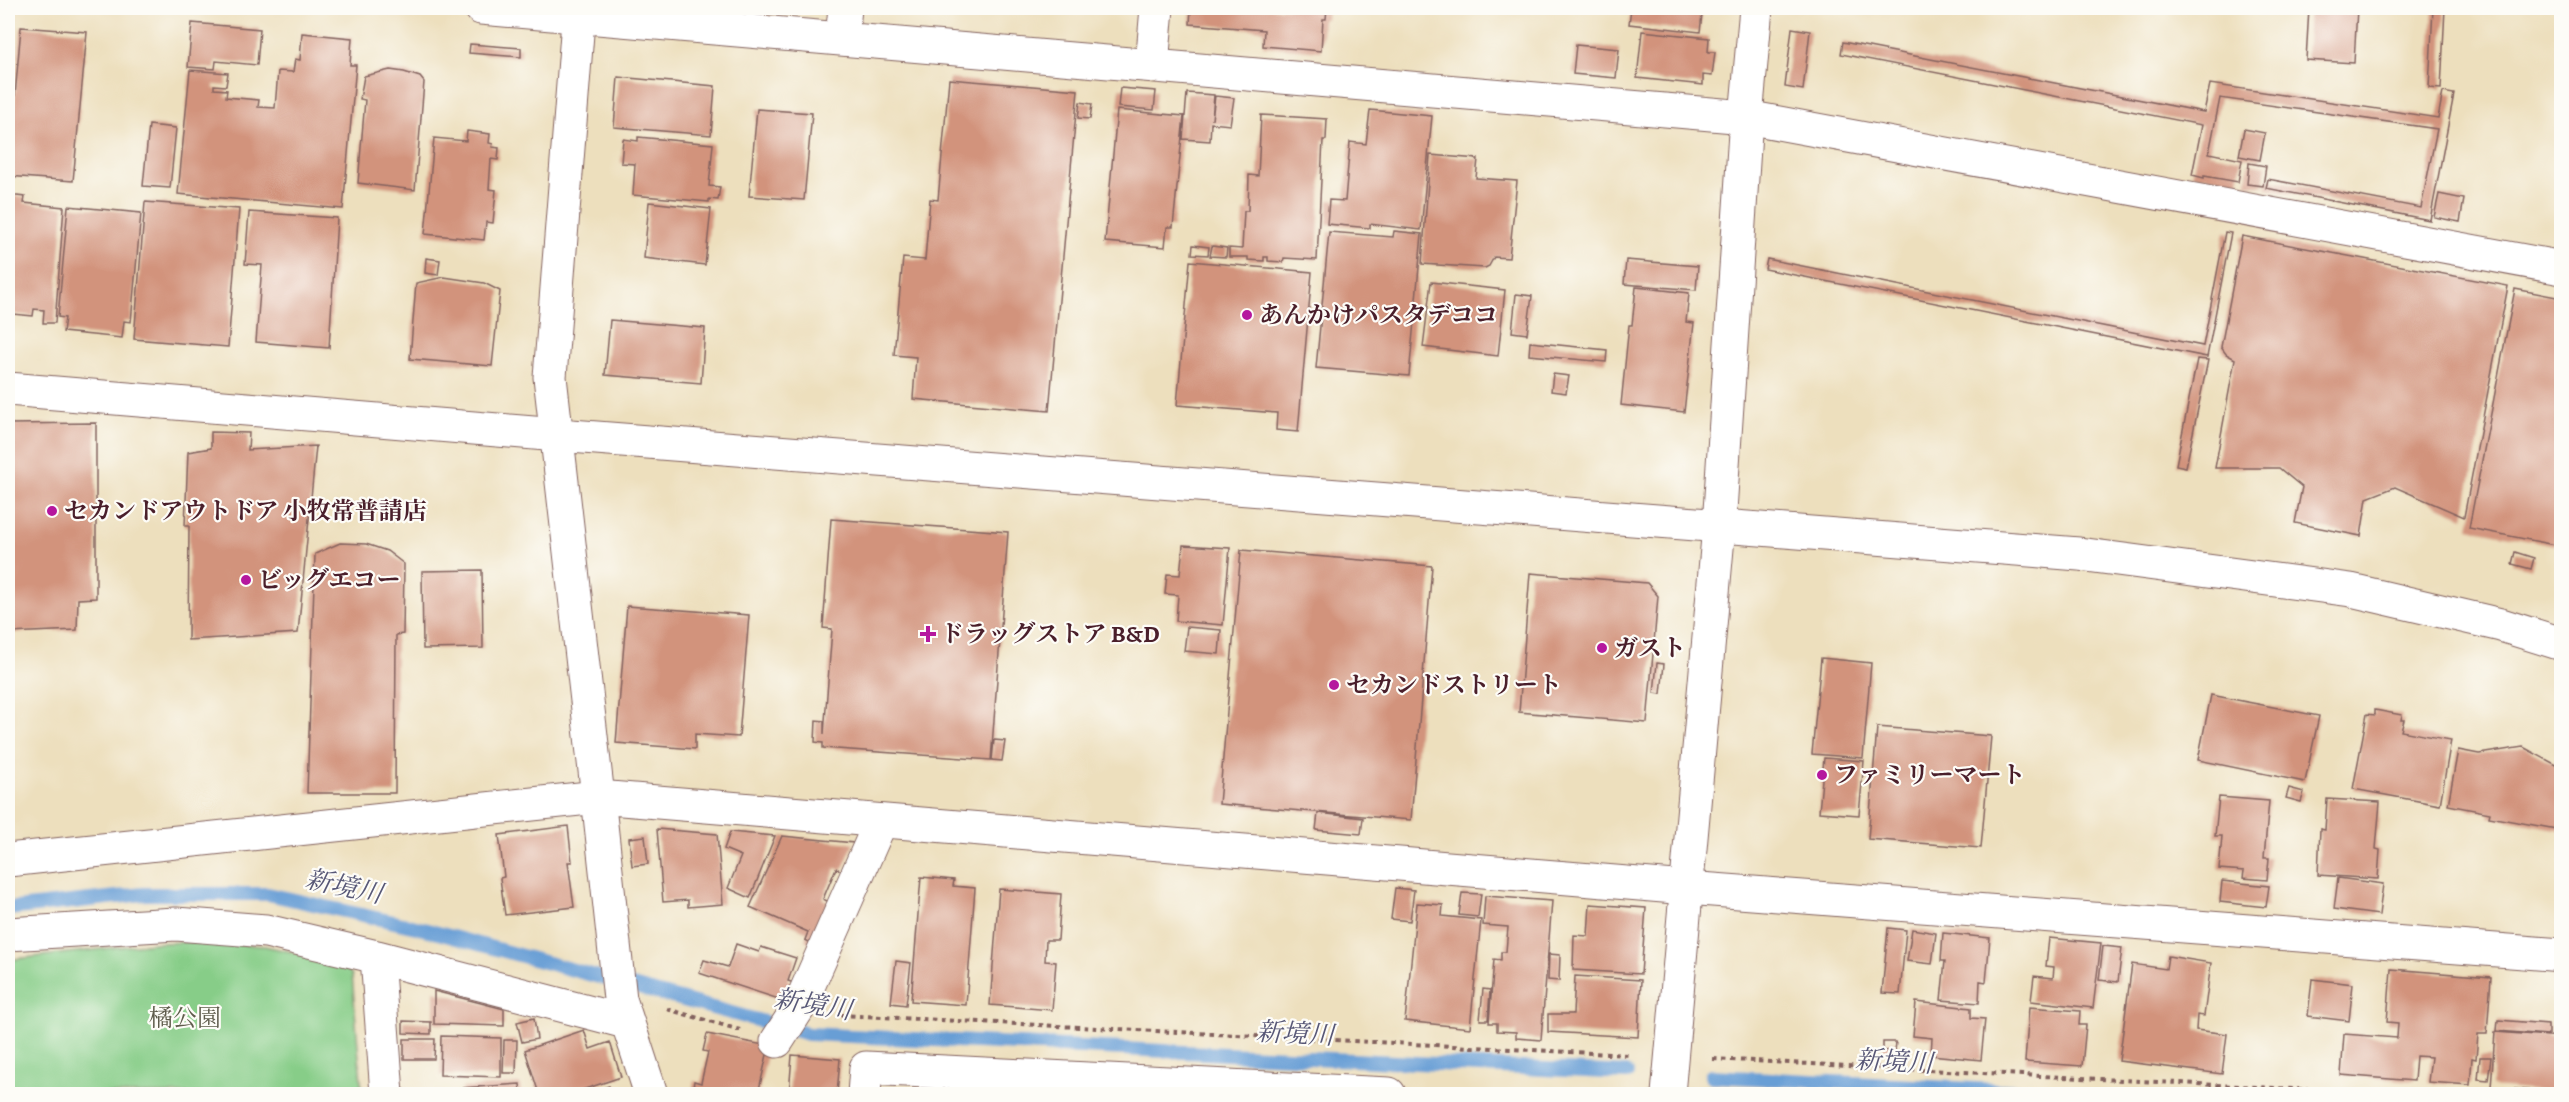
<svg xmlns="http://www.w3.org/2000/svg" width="2569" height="1102" font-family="Alegreya,'Noto Serif JP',serif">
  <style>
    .green { fill: #87cd88; stroke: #68765a; stroke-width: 1.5 }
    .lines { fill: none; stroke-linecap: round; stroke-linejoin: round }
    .stream { stroke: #689ed5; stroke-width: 14 }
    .building { fill: #d2937c }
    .minor-casing { stroke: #83625e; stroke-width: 35 }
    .tertiary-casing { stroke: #83625e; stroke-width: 35 }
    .path { stroke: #83625e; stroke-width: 4; stroke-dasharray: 4.5 4.5; stroke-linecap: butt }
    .minor { stroke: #fff; stroke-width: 33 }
    .tertiary { stroke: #fff; stroke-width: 33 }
    .poi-dot { fill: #b5179e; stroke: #fdfcf7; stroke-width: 2 }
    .labels { text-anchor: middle; stroke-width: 4.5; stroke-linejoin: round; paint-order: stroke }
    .poi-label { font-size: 24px; font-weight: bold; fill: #4a1f2b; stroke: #fdfcf7; text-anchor: start }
    .park-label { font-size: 24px; fill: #5f5c4c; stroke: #fdfcf7 }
    .water-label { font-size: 26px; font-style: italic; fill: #585877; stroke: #fdfcf7 }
  </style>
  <rect width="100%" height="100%" fill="#fdfcf7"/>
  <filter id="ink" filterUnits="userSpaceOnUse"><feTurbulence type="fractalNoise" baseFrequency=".0167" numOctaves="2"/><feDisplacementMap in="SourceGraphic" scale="12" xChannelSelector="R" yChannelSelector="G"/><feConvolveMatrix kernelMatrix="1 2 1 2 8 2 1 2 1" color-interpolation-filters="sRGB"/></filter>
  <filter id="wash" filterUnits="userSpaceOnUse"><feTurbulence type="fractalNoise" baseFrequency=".008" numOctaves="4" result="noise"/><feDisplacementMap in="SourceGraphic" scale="24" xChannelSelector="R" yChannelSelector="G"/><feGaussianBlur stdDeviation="1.35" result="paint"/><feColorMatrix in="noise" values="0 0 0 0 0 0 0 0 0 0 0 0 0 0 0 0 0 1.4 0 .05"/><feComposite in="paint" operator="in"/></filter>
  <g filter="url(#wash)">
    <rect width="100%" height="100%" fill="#eddfbd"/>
    <path class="green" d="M198,942L265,946L342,963L352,975L362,1094H8V960L153,943Z"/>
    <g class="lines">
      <path class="stream" d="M8,909L144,894H268L416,927L808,1034L1627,1073
        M1711,1076L2075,1094"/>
    </g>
    <g id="blocks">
      <path class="building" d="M1191,8H1327L1326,19H1323L1321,51L1263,46L1264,30L1190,24Z
        M1631,8H1689V13L1702,14L1700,32L1629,24Z
        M2309,8H2357L2354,63L2306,60Z
        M2433,8H2445L2441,89L2429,88Z
        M192,23L260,29L257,65L216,61L215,69L188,67Z
        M21,27L87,32L73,181L8,176Z
        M1792,28L1810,31L1803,90L1785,87Z
        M1642,31L1709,38L1708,52H1715L1712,76L1703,75V85L1637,78Z
        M302,33L352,38L350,65H356L343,209L178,194L190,70L228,73L226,86L214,85V89L227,90L226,97L259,100L258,107L275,108L278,71L293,72L295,59L300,60Z
        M1843,42L2204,112L2210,84L2438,118L2443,92L2454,94L2430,220L2266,188L2268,179L2421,208L2437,129L2220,98L2209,153L2242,160L2238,182L2204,176V178L2192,175L2202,125L1841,54Z
        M470,44L521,48V57L469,53Z
        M1576,45L1619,49L1616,78L1573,74Z
        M390,70L404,72L420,77L424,82L415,190L358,183L365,100L360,99L364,76Z
        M618,77L715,86L711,135L614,127Z
        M949,79L1078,90L1049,411L913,399L916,357L894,355L903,258L925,260L930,199L938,200Z
        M1120,88L1156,91L1154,110L1118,107Z
        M1187,93L1214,95L1212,120L1215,96L1234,98L1230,125L1211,123L1210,141L1183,139Z
        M1080,102L1092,104L1090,119L1078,118Z
        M757,109L812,113L804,200L749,196Z
        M1117,110L1184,116L1173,227H1167L1165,247L1105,242Z
        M1370,110L1432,116L1421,230L1370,224V228L1327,224L1329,200L1345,201L1350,142L1366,144Z
        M1261,115L1327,119L1326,140H1323L1317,260L1284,258L1283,262L1268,261V257H1264V261L1248,260V257H1229V248L1242,249L1244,211H1248L1249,175L1258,176Z
        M149,125L176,128L170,188L143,186Z
        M2244,129L2265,133L2260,160L2239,156Z
        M467,131L490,134L489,143L493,144L492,147L499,148L498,160L491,159L489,189L496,190L493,223L486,222L484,240L425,234L434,138L466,141Z
        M638,137L713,144L709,186L720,187L718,200L709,199V202L633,195L635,164L621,163L623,139L638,141Z
        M1430,155L1478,159L1476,178L1517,181L1509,258L1494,257L1489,266L1485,268L1422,264Z
        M2249,163L2266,166L2263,186L2247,184Z
        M2439,194L2464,199L2460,222L2434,217Z
        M8,195L25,197L24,203L64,207L55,323H43L44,310L34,309L33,316L13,314L14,289H8Z
        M145,202L239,209L228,347L134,339Z
        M649,202L711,209L705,265L644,258Z
        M68,206L141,213L131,322L124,321L122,338L63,332L65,318L58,317Z
        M249,212L337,218L329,348L256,342L262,265L245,264Z
        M1394,231L1422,234L1409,376L1316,368L1329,232L1393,237Z
        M2225,232L2231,233L2207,357L1765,269L1767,259L2203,346Z
        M2242,236L2508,286L2464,517L2395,487L2367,498L2361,536L2295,523L2302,487L2279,468H2215L2235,359L2226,354L2221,347Z
        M1193,245L1209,247L1208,255L1192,254Z
        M1212,246L1227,248L1226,257L1210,256Z
        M426,258L440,260L438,275L425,273Z
        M1626,260L1698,266L1696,290L1624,284Z
        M1190,261L1312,272L1298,432L1276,430L1277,413L1177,405Z
        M444,277L484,283L500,291L492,366L410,359L416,283Z
        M1431,282L1505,290L1498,356L1423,347Z
        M1636,287L1689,293L1686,322L1694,323L1684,412L1621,405L1629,325H1632Z
        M2515,289L2562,298V511L2555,545L2469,528Z
        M1516,294L1532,296L1527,334L1512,332Z
        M610,320L705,328L701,383L605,375Z
        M1530,342L1607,350L1606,362L1529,355Z
        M2197,359L2208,360L2186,467L2176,465Z
        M1553,374L1569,376L1566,393L1551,391Z
        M96,423V598L78,599L77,630L8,633V424Z
        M211,432L249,433L248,450L316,446L298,633L188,640L189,526H185L188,452L211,448Z
        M831,519L1008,532L991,760L823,748V743L815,742L816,720L824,721V734L832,629L823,628Z
        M340,543L366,544L387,551L404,564L403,634L396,635L395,793H307L315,554Z
        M1183,545L1230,548L1223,625L1176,621L1178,595L1165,594L1167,574L1180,575Z
        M1241,550L1432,566L1411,820L1219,804Z
        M2515,552L2534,558L2531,569L2512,564Z
        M482,570L483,648L423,649L422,571Z
        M1530,573L1647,583L1658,596L1647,723L1519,712Z
        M627,606L749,615L739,737L695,734V749L616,743Z
        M1187,627L1221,630L1219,654L1184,651Z
        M1821,658L1871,663L1863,758L1812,754Z
        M1657,663L1664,664L1661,694L1654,693Z
        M2211,695L2319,716L2305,782L2198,760Z
        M2375,710L2402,715L2401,720H2404L2401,731L2451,740L2440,805L2353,789L2367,714L2375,715Z
        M1877,727L1991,736L1981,848L1868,839Z
        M994,740L1005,741L1002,761L992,760Z
        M2523,747L2562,768V830L2489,817L2490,813L2448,805L2458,750L2479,754Z
        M1824,758L1864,761L1859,815L1819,812Z
        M2289,788L2304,792L2301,802L2286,798Z
        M2219,797L2269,801L2264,858H2269L2267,880L2243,878L2244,871L2219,869L2222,836H2215Z
        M2327,799L2380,802L2376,849L2380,850L2378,879L2318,875L2320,829L2325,830Z
        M1318,813L1363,818L1361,834L1316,830Z
        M568,826L572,862H568L574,907L505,915L500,878L504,877L499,835Z
        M657,829L717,834L723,904L688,907V900L663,902Z
        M730,832L775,836L750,898L728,888L741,856L724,849Z
        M645,836L648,864L632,866L629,838Z
        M782,836L854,843L842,871L836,868L823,899L831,903L813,944L805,940L808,932L750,907Z
        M921,877L954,880L953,886L975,888L966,1005L911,1001Z
        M2338,878L2383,884L2379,915L2334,909Z
        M2222,881L2269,886L2266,907L2220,902Z
        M1395,888L1414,890L1410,921L1391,919Z
        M999,889L1061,894L1058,940H1046L1045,961L1056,962L1052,1010L990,1005Z
        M1462,893L1481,894L1478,917L1459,915Z
        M1485,896L1552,901L1541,1040L1516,1038V1032L1497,1031V1023H1489L1494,959L1501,960V952H1506L1508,927L1483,925Z
        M1417,903L1443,905L1442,916L1481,920L1470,1028L1405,1021Z
        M1590,904L1646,908L1641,974L1573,970L1574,935L1588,936Z
        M1888,928L1906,930L1900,994L1882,993Z
        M1912,929L1936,933L1932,964L1907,961Z
        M1943,933L1990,938L1986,982L1980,981L1979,1003L1941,1000L1945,961H1941Z
        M2049,938L2101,943L2093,1008L2031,1001L2034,976L2053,978L2054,967L2046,966Z
        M736,944L759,952L761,947L796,958L788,981L794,983L788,1002L699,973L704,960L728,967Z
        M2103,946L2122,948L2118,982L2099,980Z
        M1549,954L1560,955L1559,981L1548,980Z
        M2168,956L2211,963L2204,1016L2197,1015L2196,1030L2227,1034L2222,1074L2119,1061L2132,964L2166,969Z
        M896,961L911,963L906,1005L891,1003Z
        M2391,969L2491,977L2487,1034H2478L2476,1059L2472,1058L2470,1085L2428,1082L2431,1057L2416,1056L2414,1081L2341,1075L2344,1034L2397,1038L2398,1023L2387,1022Z
        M1575,976L1641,980L1638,1037L1548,1032V1014H1573Z
        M2312,979L2353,984L2349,1021L2308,1016Z
        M1483,989L1490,990L1488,1020H1480Z
        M434,991L504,1009V1026L434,1024Z
        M1916,1002L1971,1008V1018L1985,1019L1981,1060L1931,1055L1932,1038L1913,1036Z
        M2029,1007L2080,1011L2079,1025H2086L2082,1066L2025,1062Z
        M534,1018L537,1039L522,1042L517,1022Z
        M2498,1020L2548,1024V1035L2497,1031Z
        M403,1021L431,1022V1034L403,1033Z
        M584,1030L590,1049L610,1042L621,1077L570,1094H539L525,1050Z
        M2495,1032L2562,1037V1093L2491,1087Z
        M707,1034L769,1046L758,1094H692L694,1081L701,1083L708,1052L703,1051Z
        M441,1036L501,1038V1077L440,1075Z
        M404,1039H435L434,1059H404Z
        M504,1040H517L516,1073H503Z
        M1883,1042H1896L1895,1051H1883Z
        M792,1055L840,1059L837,1094H789Z
        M2480,1057H2491L2488,1080L2478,1079Z
        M520,1084L521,1094H463L462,1088Z
        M609,1086L612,1094H584Z"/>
    </g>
  </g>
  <g filter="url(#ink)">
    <use href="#blocks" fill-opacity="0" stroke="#83625e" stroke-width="1.5"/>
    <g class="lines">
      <g class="minor-casing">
        <path id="minor" d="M481,8L1746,117L2562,268
          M842,38L845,8
          M1152,65L1157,8
          M598,797L620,999L651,1094
          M8,860L598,797L1687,888L2562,955
          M8,934L176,924L266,931L377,957L626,1022
          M377,957L387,1094
          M777,1041L799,1007L881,821
          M864,1094L866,1068L1389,1094"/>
      </g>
      <g class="tertiary-casing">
        <path id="tertiary" d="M579,8L550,377L598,797
          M8,389L558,435L2079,554L2351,590L2501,625L2562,644
          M1668,1094L1719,526L1746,117L1756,8"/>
      </g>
      <path class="path" d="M667,1009L740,1030
        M841,1015L1630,1055
        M1713,1059L2392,1094"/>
      <use href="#minor" class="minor"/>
      <use href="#tertiary" class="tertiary"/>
    </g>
  </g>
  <g class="poi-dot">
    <circle cx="1247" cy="315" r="6"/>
    <circle cx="52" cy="511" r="6"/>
    <circle cx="246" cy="580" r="6"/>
    <path d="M925 625h6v6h6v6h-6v6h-6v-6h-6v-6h6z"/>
    <circle cx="1602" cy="648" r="6"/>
    <circle cx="1334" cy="685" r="6"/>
    <circle cx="1822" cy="775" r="6"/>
  </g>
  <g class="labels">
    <g class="poi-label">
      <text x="1259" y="323">あんかけパスタデココ</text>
      <text x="64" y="519">セカンドアウトドア 小牧常普請店</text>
      <text x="258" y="588">ビッグエコー</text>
      <text x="940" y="642">ドラッグストア B&amp;D</text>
      <text x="1614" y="656">ガスト</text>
      <text x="1346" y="693">セカンドストリート</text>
      <text x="1834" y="783">ファミリーマート</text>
    </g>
    <g class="park-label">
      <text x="185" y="1026">橘公園</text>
    </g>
    <g class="water-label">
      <text transform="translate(344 886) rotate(12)" y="9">新境川</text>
      <text transform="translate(813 1004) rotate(9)" y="9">新境川</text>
      <text transform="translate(1295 1033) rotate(3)" y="9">新境川</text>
      <text transform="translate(1894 1061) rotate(3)" y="9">新境川</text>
    </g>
  </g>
  <rect width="2569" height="1102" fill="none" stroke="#fdfcf7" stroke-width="30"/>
</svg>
